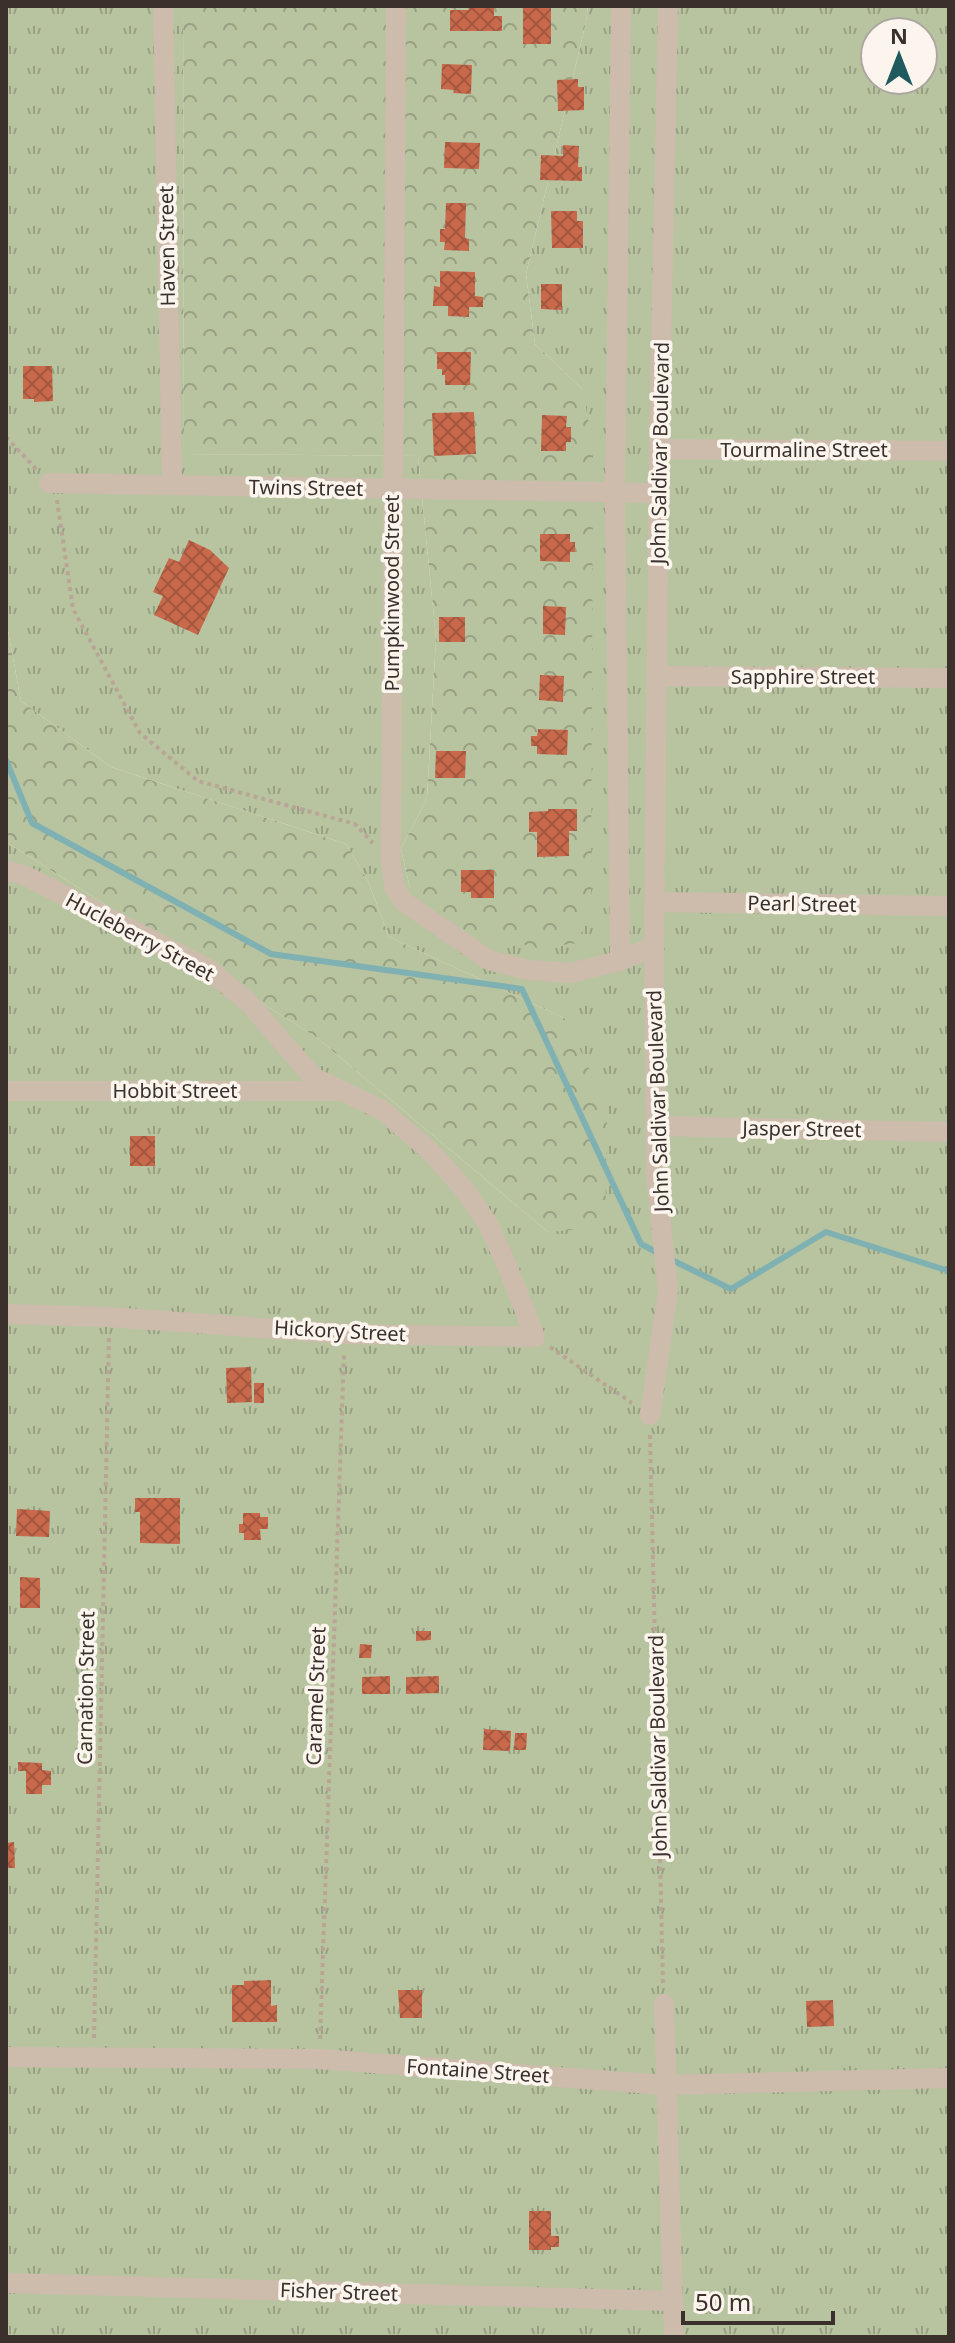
<svg xmlns="http://www.w3.org/2000/svg" width="955" height="2343" font-family="'Noto Sans',sans-serif">
  <style>
    .grass { fill: url(#grass-tufts); fill-rule: evenodd }
    .forest { fill: url(#forest-crowns) }
    .lines { fill: none; stroke-linecap: round; stroke-linejoin: round }
    .stream { stroke: #7fb0b2; stroke-width: 6 }
    .building { fill: url(#building-cross-hatch) }
    .path { stroke: #b9a596; stroke-width: 4; stroke-dasharray: 4 4; stroke-linecap: butt }
    .minor { stroke: #cdbbac; stroke-width: 20 }
    .labels { text-anchor: middle; stroke-width: 7; stroke-linejoin: round; paint-order: stroke }
    .street-label { font-size: 20px; fill: #3b302b; stroke: #fbf5ee }
  </style>
  <defs>
    <pattern id="grass-tufts" width="24" height="20" patternUnits="userSpaceOnUse" patternTransform="scale(2)"><rect width="24" height="20" fill="#b8c4a0"/><path d="M3 7l-1-3M5 7V3M7 7l1-3M15 17l-1-3M17 17v-4M19 17l1-3" fill="none" stroke="#97a083"/></pattern>
    <pattern id="forest-crowns" width="20" height="18" patternUnits="userSpaceOnUse" patternTransform="scale(2)"><rect width="20" height="18" fill="#b8c4a0"/><path d="M2 6a3 3 0 1 1 6 0M12 15a3 3 0 1 1 6 0" fill="none" stroke="#97a083"/></pattern>
    <pattern id="building-cross-hatch" width="8" height="8" patternUnits="userSpaceOnUse" patternTransform="scale(2)"><rect width="8" height="8" fill="#c8694b"/><path d="M0 0l8 8M0 8l8-8" fill="none" stroke="#a4573f"/></pattern>
  </defs>
  <rect width="100%" height="100%" fill="#f4ebe1"/>
  <path class="grass" d="M6,6H183L184,454L418,456L436,638L427,798L401,849L410,888L583,390L535,344L526,274L586,22L588,6H949V2337H6V842L316,1037L548,1232L566,1019L389,937L368,881L346,844L111,767L21,701L6,620ZM875,32H923V80H875Z"/>
  <path class="forest" d="M183,6H588L586,22L526,274L535,344L583,390L593,449L591,904L578,943L538,948L463,929L410,888L401,849L427,798L436,638L418,456L184,454Z
    M6,620L21,701L111,767L346,844L368,881L389,937L566,1019L607,1108L605,1227L548,1232L316,1037L6,842Z"/>
  <g class="lines">
    <path class="stream" d="M6,760L32,823L271,954L522,989L641,1244L660,1254
      M670,1259L731,1289L826,1232L949,1271"/>
  </g>
  <path class="building" d="M468,6H494V16H502V31H450V10H469Z
    M523,6L551,7V44H523Z
    M442,64L472,65L471,94L453,93L454,90L441,89Z
    M578,79V87H584V110L558,111L557,80Z
    M445,142L480,143L479,169L444,168Z
    M563,145L579,146L578,167H582V181L540,180L541,155L563,156Z
    M446,203H466L465,238L469,239V251L444,250L445,242H440V229H445Z
    M551,211H577V221H583V248H552Z
    M440,271L475,272V296L483,297V307H469V317L448,316V306H433L434,286L440,287Z
    M541,284H562V310L541,309Z
    M437,352H471L470,385H445V375H442V369H437Z
    M23,366H52L53,401L34,402V399H23Z
    M474,412L476,454L434,456L432,413Z
    M542,415L567,416L566,427H571V442H566V451H541Z
    M540,534H570V542H575V552H570V562L540,561Z
    M189,540L210,550L229,568L198,635L154,615L163,596L153,592L169,558L179,562Z
    M543,606L566,607L565,635L543,634Z
    M439,617H465V642H439Z
    M540,675L564,676L563,702L539,700Z
    M538,729L568,730L567,755L537,754V746H531V736H537Z
    M436,751H466L465,778H435Z
    M548,809H577V831H569V856L537,857V832H529V812L548,811Z
    M461,870H494V898H471V892H461Z
    M130,1136H155V1166H130Z
    M251,1367L252,1402L227,1403L226,1368Z
    M254,1383H264V1403H254Z
    M135,1498H180V1544L140,1543V1512H135Z
    M17,1509L50,1511L49,1537L16,1536Z
    M243,1513H260V1517H268V1529H260L261,1540H244V1533H239V1524H243Z
    M20,1577L40,1578V1608H20Z
    M416,1631H431V1640L416,1641Z
    M360,1644L372,1645L371,1658H359Z
    M390,1676V1694H362V1677Z
    M439,1676V1693L406,1694V1677Z
    M484,1729L511,1731L510,1751L483,1750Z
    M515,1733H527L526,1750H514Z
    M18,1762L42,1763V1770L51,1771V1785H42V1794H26V1771H18Z
    M14,1842L15,1868H6V1843Z
    M271,1980V2006L277,2005V2022H232V1985H244V1981Z
    M398,1990H422V2018H400Z
    M833,2000L834,2026L807,2027L806,2001Z
    M529,2211H551V2236H559V2247H551V2250H529Z"/>
  <g class="lines">
    <path class="path" d="M6,437L37,470
      M57,500L73,609L140,733L198,781L355,824L373,843
      M550,1347L632,1403
      M650,1435L663,1986
      M94,2038L109,1335
      M320,2039L344,1352"/>
    <path class="minor" d="M163,6L172,486
      M396,6L391,862L394,887L404,902L489,960L528,970L570,973L620,961L654,946
      M659,449L949,451
      M49,483L659,493
      M657,676L949,678
      M6,870L26,876L207,968L248,1002L313,1077L382,1110L429,1150L464,1189L488,1224L508,1268L535,1337L345,1334L110,1317L6,1314
      M656,902L949,906
      M620,961L615,492L621,6
      M6,1091H338
      M656,1126L949,1132
      M650,1415L668,1291L656,1175L654,946L659,449L668,6
      M664,2004L674,2337
      M6,2057L319,2059L666,2085L949,2078
      M6,2283L672,2301"/>
  </g>
  <g class="labels">
    <g class="street-label">
      <text transform="translate(167 246) rotate(-91)" y="7">Haven Street</text>
      <text x="804" y="457">Tourmaline Street</text>
      <text transform="translate(660 453) rotate(-89)" y="7">John Saldivar Boulevard</text>
      <text transform="translate(306 488) rotate(1)" y="7">Twins Street</text>
      <text transform="translate(392 593) rotate(-90)" y="7">Pumpkinwood Street</text>
      <text x="803" y="684">Sapphire Street</text>
      <text transform="translate(802 904) rotate(1)" y="7">Pearl Street</text>
      <text transform="translate(140 937) rotate(28)" y="7">Hucleberry Street</text>
      <text x="175" y="1098">Hobbit Street</text>
      <text transform="translate(658 1101) rotate(-92)" y="7">John Saldivar Boulevard</text>
      <text transform="translate(802 1129) rotate(1)" y="7">Jasper Street</text>
      <text transform="translate(340 1331) rotate(3)" y="7">Hickory Street</text>
      <text transform="translate(86 1688) rotate(-89)" y="7">Carnation Street</text>
      <text transform="translate(316 1696) rotate(-88)" y="7">Caramel Street</text>
      <text transform="translate(658 1746) rotate(-91)" y="7">John Saldivar Boulevard</text>
      <text transform="translate(478 2071) rotate(4)" y="7">Fontaine Street</text>
      <text transform="translate(339 2292) rotate(2)" y="7">Fisher Street</text>
    </g>
  </g>
  <rect width="955" height="2343" fill="none" stroke="#3b302b" stroke-width="16"/>
  <g transform="translate(899 56)"><circle r="38" fill="#fbf5ee" stroke="#aea6a0" stroke-width="2"/>
  <path d="M0-6L14 30L0 20L-14 30Z" fill="#1f5a5e"/>
  <text y="-12" font-size="22" font-weight="bold" text-anchor="middle" fill="#3b302b">N</text>
  </g>
  <path d="M683 2311v12h150v-12" fill="none" stroke="#3b302b" stroke-width="4"/>
  <text x="695" y="2311" font-size="24" fill="#3b302b" stroke="#fbf5ee" stroke-width="6" paint-order="stroke">50 m</text>
</svg>
